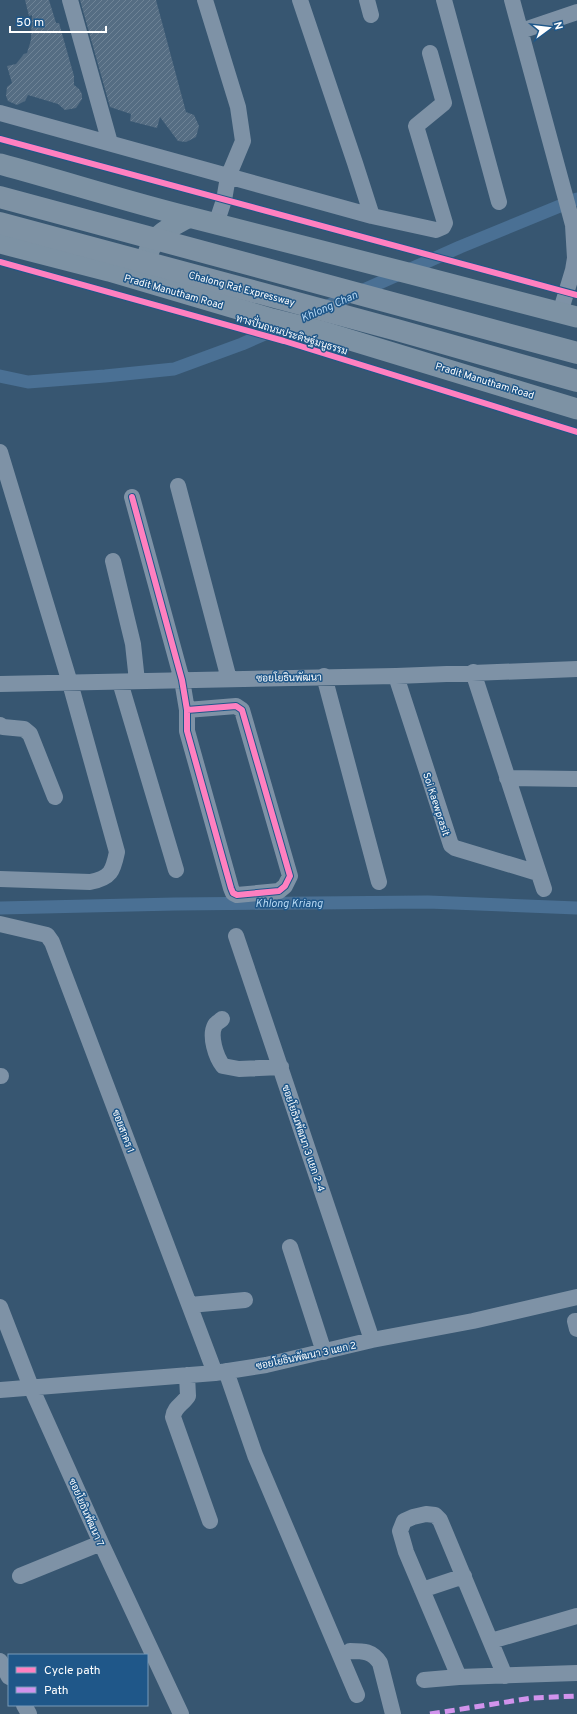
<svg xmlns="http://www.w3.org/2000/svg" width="577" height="1714" font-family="Overpass,Sarabun,sans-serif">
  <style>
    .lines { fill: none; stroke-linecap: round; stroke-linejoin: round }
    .canal { stroke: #4a7094; stroke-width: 13 }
    .building { fill: url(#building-hatch) }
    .minor { stroke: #7e92a6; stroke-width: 16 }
    .major { stroke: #7d92a4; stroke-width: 21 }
    .highway-bridge { stroke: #7e92a4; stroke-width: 22 }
    .quiet { stroke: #d193ec; stroke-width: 5; stroke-dasharray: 10 5; stroke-linecap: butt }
    .cycleway-casing { stroke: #1f5789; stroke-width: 8 }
    .cycleway { stroke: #ff80c0; stroke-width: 6 }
    .labels { text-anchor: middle; stroke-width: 3; stroke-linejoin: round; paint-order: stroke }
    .street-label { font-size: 10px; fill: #fff; stroke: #1f5789 }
    .water-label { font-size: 11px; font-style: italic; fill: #b6d7f2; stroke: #1f5789 }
  </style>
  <defs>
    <pattern id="building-hatch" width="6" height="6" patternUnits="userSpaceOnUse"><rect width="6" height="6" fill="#556d83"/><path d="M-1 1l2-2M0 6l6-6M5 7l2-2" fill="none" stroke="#6e8396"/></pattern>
  </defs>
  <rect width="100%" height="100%" fill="#375671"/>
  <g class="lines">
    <path class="canal" d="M321,309L460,247L577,199
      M0,376L28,382L105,376L174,369L242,344L290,323
      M0,908L175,904L428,902L577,908"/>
  </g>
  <path class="building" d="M25,0H49L56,23H59L74,76V85L79,89L82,94V99L76,108L65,110L58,104L28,95L25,101L17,105L8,101L6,96L7,87L12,83L7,66L16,64L24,54L27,53L31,40L32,15L29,16Z
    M80,0H156L186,112L194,115L199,126L196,137L186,142L178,141L160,117L157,128L130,121L131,114L110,107Z"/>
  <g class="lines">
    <path class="minor" d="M70,0L110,143
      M205,0L238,107L243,141L228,177L224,200L216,224
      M300,0L355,163L372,216
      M367,0L371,15
      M444,0L499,202
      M512,0L573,225L575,258L573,270L560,313
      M521,31L577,12
      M0,113L372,216L436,230L443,227L445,223L416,126L444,103L430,53
      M0,452L70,683L117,852C113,871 111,878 90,882L0,879
      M178,486L229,679
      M132,497L182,680L187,710V731L231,888L233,893L237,895L279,891L285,886L290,876L242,710L236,706L187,710
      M113,561L133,644L137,681
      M473,672L544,889
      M324,676L379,882
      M396,676L451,845L455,848L538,873
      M120,682L176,870
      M0,684L396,676L577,669
      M0,725L3,727L24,729L30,734L55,797
      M507,778L577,779
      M0,924L47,935L52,942L215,1373
      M236,936L372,1340
      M222,1019C220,1021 216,1023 215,1025C209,1036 216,1057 223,1066L239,1069L281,1067
      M0,1076H1
      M290,1247L324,1352
      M190,1305L245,1300
      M0,1307L31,1387L101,1543L181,1714
      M577,1321H575L577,1329
      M226,1371L255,1455L357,1695
      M187,1375L188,1396C183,1404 174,1407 173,1417L210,1521
      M0,1390L215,1373L266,1365L372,1340L473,1321L577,1297
      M20,1576L101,1543
      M422,1590L464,1576
      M491,1641L577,1616
      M350,1651C364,1651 372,1651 380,1663L393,1714
      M0,1661L9,1677
      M459,1677L406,1552L400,1531L404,1521L413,1517L426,1514L435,1515L440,1520L505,1676
      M424,1680L459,1677L577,1673
      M24,1705L29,1714"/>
    <path class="major" d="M0,164C63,181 125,201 189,217C318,250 448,283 577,317
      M0,243L109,271L272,319L324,332L577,409
      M156,278L151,275C150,271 147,264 147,260C149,236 171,227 189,217"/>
    <path class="highway-bridge" d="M0,197L577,353
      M0,223L397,330L577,381"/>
    <path class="quiet" d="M430,1714L532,1698L577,1696"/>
    <g class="cycleway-casing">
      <path id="cycleway" d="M0,139L577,295
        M0,262L284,341L577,432
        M132,497L182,680L187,710V731L231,888L233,893L237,895L279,891L285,886L290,876L242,710L236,706L187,710"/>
    </g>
    <use href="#cycleway" class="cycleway"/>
  </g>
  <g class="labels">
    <g class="street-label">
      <text transform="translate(242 288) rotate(15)" y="4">Chalong Rat Expressway</text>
      <text transform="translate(174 291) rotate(16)" y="4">Pradit Manutham Road</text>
      <text transform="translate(292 334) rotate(17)" y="4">ทางปั่นถนนประดิษฐ์มนูธรรม</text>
      <text transform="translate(485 380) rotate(17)" y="4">Pradit Manutham Road</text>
      <text transform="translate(289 677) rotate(-1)" y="4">ซอยโยธินพัฒนา</text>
      <text transform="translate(437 804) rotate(72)" y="4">Soi Kaewprasit</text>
      <text transform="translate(124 1131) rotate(69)" y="4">ซอยสาคร 1</text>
      <text transform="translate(304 1138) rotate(71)" y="4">ซอยโยธินพัฒนา 3 แยก 2-4</text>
      <text transform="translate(306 1355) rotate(-12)" y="4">ซอยโยธินพัฒนา 3 แยก 2</text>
      <text transform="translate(87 1512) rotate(66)" y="4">ซอยโยธินพัฒนา 7</text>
    </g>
    <g class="water-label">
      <text transform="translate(329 306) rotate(-24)" y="4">Khlong Chan</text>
      <text x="289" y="907">Khlong Kriang</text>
    </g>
  </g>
  <rect x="8" y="1654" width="140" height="52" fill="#1f5789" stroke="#799ab8"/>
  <rect x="16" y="1667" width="20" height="6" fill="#ff80c0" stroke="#799ab8"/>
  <text x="44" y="1674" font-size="12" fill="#ffffff">Cycle path</text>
  <rect x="16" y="1687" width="20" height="6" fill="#d193ec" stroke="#799ab8"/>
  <text x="44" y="1694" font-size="12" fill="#ffffff">Path</text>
  <g transform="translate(549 28) rotate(75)" stroke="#1f5789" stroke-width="3" paint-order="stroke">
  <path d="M0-3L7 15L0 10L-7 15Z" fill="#ffffff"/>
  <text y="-6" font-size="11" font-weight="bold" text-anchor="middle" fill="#ffffff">N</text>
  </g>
  <path d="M10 26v6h96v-6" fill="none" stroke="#ffffff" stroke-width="2"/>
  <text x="16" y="26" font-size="12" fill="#ffffff" stroke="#1f5789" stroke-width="3" paint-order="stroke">50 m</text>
</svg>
